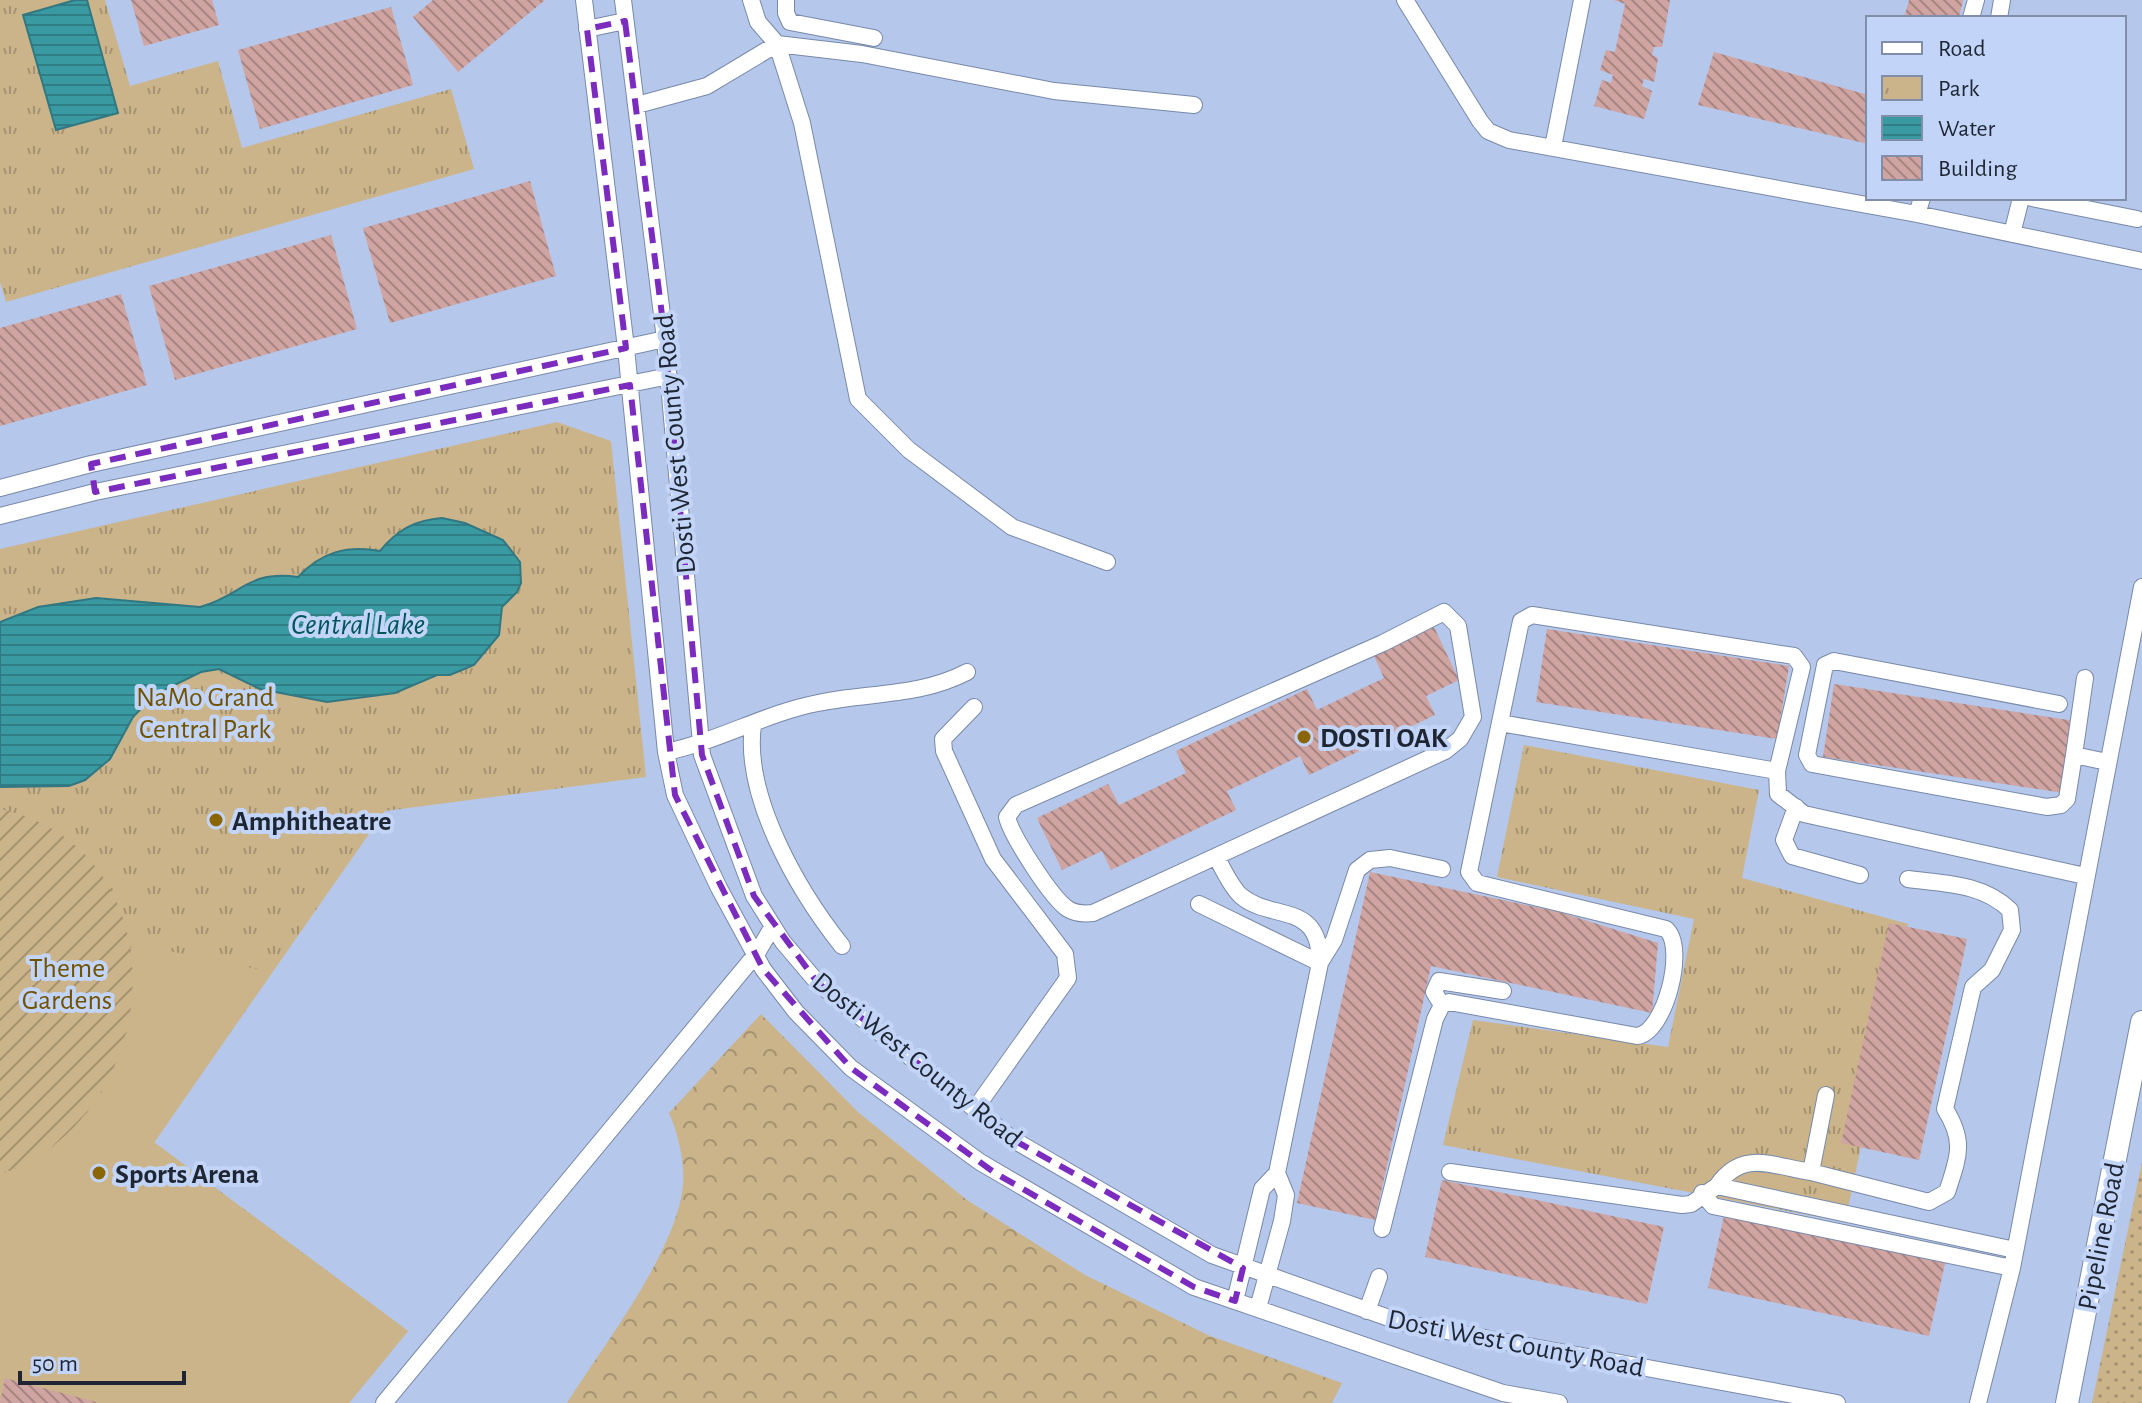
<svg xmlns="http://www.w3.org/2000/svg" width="2142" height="1403" font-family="'Alegreya Sans',sans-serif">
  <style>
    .grass { fill: url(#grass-dots) }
    .forest { fill: url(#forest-crowns) }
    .park { fill: url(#park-tufts) }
    .garden { fill: url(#garden-furrows) }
    .pitch { fill: #cbb489 }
    .water { fill: url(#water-rules); stroke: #327781; stroke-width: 2 }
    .building { fill: url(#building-back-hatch) }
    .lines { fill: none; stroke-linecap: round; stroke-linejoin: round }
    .minor-casing { stroke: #7889a9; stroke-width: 18 }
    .tertiary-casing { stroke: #7889a9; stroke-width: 24 }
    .minor { stroke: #fff; stroke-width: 16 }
    .tertiary { stroke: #fff; stroke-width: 22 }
    .marked { fill: none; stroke: #7b2cbf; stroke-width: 6; stroke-dasharray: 16 10; stroke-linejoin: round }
    .poi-dot { fill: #8b6606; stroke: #c2d4f7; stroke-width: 3 }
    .labels { text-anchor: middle; stroke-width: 8; stroke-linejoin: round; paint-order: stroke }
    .street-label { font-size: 28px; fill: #1f2633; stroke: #c2d4f7 }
    .park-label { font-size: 28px; fill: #715200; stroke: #c2d4f7 }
    .poi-label { font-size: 28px; font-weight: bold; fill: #1f2633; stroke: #c2d4f7; text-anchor: start }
    .water-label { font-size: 30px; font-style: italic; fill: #00565c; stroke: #c2d4f7 }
  </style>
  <defs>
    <pattern id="grass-dots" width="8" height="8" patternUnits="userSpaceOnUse" patternTransform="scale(2)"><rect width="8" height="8" fill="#cbb489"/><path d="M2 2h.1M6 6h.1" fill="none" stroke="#a49271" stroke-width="1.8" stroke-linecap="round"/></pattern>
    <pattern id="forest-crowns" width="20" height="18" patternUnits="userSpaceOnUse" patternTransform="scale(2)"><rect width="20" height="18" fill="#cbb489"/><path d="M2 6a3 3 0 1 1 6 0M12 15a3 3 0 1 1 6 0" fill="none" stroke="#a49271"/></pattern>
    <pattern id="park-tufts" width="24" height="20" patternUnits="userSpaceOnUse" patternTransform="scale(2)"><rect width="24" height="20" fill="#cbb489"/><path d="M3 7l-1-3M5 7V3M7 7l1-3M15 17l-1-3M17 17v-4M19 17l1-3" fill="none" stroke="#a49271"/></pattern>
    <pattern id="garden-furrows" width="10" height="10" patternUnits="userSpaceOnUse" patternTransform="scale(2)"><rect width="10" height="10" fill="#cbb489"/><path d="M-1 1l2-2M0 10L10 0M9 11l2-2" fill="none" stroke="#a49271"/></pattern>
    <pattern id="water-rules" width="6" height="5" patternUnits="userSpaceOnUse" patternTransform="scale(2)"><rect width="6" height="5" fill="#3a9aa2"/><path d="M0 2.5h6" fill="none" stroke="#307d85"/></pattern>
    <pattern id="building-back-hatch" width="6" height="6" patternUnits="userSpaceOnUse" patternTransform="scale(2)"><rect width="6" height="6" fill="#cfa4a1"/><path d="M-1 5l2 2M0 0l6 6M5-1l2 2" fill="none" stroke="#a78584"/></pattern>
  </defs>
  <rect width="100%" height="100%" fill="#b5c7ea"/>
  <path class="grass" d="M2142,1162V1403H2092Z"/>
  <path class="forest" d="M761,1014L859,1113L967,1200L1085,1275L1210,1336L1342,1383L1332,1403H567C603,1346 677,1251 683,1185C685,1162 678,1133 669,1113Z"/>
  <path class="park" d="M0,0H105L130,86L218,61L242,148L451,89L474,169L6,302L0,282Z
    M557,422L611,441L646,777L385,811L154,1142L408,1331L349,1403H0V549Z
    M1524,745L1759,790L1742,878L1908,924L1845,1222L1443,1145L1473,1020L1668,1047L1694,919L1497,877Z"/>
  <path class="garden" d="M0,809C149,841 170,1024 76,1125C56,1147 29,1167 0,1173Z"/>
  <path class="pitch" d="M130,943L272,972L154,1143L408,1331L349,1403H0V1174C22,1168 42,1156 59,1141C119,1091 141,1019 130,943Z"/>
  <path class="water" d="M75,0H87L118,113L56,130L23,15Z
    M442,518L465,523L503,540L520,562L521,583L517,592L502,607L499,635L474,665L450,675H437L395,693L327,702L260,689L219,669L201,672L154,695L133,717L110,759L85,780L69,786L0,787V622L38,607L96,598L200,607C242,596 246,570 298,577C321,552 347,545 380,551C397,530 415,520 442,518Z"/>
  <path class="building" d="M131,0H212L219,25L144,46Z
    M433,0H545L458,72L413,17Z
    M1614,0H1670L1662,47H1654L1652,55L1658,58L1654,82L1644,79L1642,86L1652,91L1644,119L1594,106L1602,80L1611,83L1613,75L1600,70L1606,50L1615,52L1625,4Z
    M1909,0H1963L1959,18H1904Z
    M391,7L413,85L260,129L238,50Z
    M1714,52L1868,95V144L1698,105Z
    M530,181L556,276L390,323L363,228Z
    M331,235L357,329L175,380L149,286Z
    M121,294L147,385L0,426V328Z
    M1434,627L1459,680L1426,696L1435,715L1309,775L1300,756L1261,775L1227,791L1236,810L1111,870L1102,851L1062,870L1037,818L1108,784L1119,805L1186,773L1176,751L1307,689L1317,710L1384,678L1374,656Z
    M1547,629L1789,666L1777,739L1536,702Z
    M1834,684L2075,721L2064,793L1823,757Z
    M1370,872L1559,912L1658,943L1652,1013L1431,966L1375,1220L1297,1203Z
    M1889,923L1967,939L1919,1160L1841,1143Z
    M1442,1180L1664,1227L1647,1304L1425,1257Z
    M1725,1211L1946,1259L1929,1336L1708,1288Z
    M5,1378L96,1402V1403H0Z"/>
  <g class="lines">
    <g class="minor-casing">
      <path id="minor" d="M584,0L626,348L666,752L675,795L719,888L763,969L796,1012L851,1068L980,1162L1194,1287L1503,1393L1559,1403
        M623,0L665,339L702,755L754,896L783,942L817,982L1012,1139L1212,1255L1403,1323L1837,1403
        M751,0L758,22L777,44L802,123L858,399L909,450L1012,527L1107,562
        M786,0V13L790,22L874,38
        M1405,0L1480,121L1488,131L1509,140L1917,214L2142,261
        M1971,18L1976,0
        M1999,18L2002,0
        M587,29L625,21
        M637,105L707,86L777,44L862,54L1054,91L1194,105
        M1553,147L1582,0
        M2032,198L2137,219
        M1917,214L1922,198
        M2012,234L2021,198
        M0,488L91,464L665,339
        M0,516L95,492L669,376
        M1444,612L1458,626L1473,717L1460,739L1445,751L1093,913C1084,914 1076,914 1068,909C1052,899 1011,835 1007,817L1016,805L1383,643Z
        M2085,678L2074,755L2107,762
        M2059,704L1834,661L1825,665L1807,755L1812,764L2047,807L2061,805L2067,799L2074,755
        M974,707L943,739L944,751L993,859L1065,954L1068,978L975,1109
        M753,725C743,797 799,892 842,946
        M666,752C719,741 766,713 818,703C869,692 919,697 967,672
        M1777,771L1778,794L1804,814L2085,876
        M1796,807L1784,840L1792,856L1860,875
        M1217,858C1223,869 1231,887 1241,896C1272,922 1320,900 1320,963L1277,1173L1262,1189L1235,1301
        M1199,904L1320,963
        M1321,961L1334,940L1357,870L1370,860L1390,858L1442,869
        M1442,1005L1434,992L1439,981L1503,991
        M1450,1172L1682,1205L1691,1204L1717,1186L2015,1250
        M1811,1172L1929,1202L1947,1192C1958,1158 1966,1142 1945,1109L1973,987L1992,970L2012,930L2010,910C1982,883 1945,884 1908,879
        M1717,1186C1742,1149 1772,1166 1811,1172L1826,1095
        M1702,1193L1713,1206L2012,1268
        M1382,1229L1435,1019L1442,1005L1449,1002L1637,1036C1665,1033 1687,947 1666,929L1477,883L1469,872L1521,621L1532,615L1794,656L1802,667L1777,771L1500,723
        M1258,1308L1282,1221L1286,1195L1277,1173
        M1367,1311L1379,1277
        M384,1403L757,953L773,926
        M1978,1403L2012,1268L2142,587"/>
    </g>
    <g class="tertiary-casing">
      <path id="tertiary" d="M2067,1403L2142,1022"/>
    </g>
    <use href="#minor" class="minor"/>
    <use href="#tertiary" class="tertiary"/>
  </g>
  <path class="marked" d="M625,21L665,339L702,755L754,896L817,982L1012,1139L1243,1268L1235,1301L1194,1287L995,1173L851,1068L763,969L675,795L630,385L95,492L91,464L626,348L587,29Z"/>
  <g class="poi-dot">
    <circle cx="1304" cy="737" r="8"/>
    <circle cx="216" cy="820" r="8"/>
    <circle cx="99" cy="1173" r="8"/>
  </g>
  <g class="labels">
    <g class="street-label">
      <text transform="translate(674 444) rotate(-95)" y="10">Dosti West County Road</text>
      <text transform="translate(918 1059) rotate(39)" y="10">Dosti West County Road</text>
      <text transform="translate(2100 1236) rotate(-79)" y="10">Pipeline Road</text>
      <text transform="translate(1516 1342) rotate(11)" y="10">Dosti West County Road</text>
    </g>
    <g class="park-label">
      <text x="205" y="706">NaMo Grand<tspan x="205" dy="32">Central Park</tspan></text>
      <text x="67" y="977">Theme<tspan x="67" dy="32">Gardens</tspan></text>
    </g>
    <g class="poi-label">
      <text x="1320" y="747">DOSTI OAK</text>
      <text x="232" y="830">Amphitheatre</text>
      <text x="115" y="1183">Sports Arena</text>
    </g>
    <g class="water-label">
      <text x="358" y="634">Central Lake</text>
    </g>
  </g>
  <rect x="1866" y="16" width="260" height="184" fill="#c2d4f7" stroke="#818ea9" stroke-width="2"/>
  <rect x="1882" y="42" width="40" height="12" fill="#ffffff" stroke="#818ea9" stroke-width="2"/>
  <text x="1938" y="56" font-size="24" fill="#1f2633">Road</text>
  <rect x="1882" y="76" width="40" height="24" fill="url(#park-tufts)" stroke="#818ea9" stroke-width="2"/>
  <text x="1938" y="96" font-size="24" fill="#1f2633">Park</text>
  <rect x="1882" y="116" width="40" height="24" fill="url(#water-rules)" stroke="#818ea9" stroke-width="2"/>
  <text x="1938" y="136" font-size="24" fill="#1f2633">Water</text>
  <rect x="1882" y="156" width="40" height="24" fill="url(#building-back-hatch)" stroke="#818ea9" stroke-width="2"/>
  <text x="1938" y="176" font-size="24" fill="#1f2633">Building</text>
  <path d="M20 1371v12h164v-12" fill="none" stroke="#1f2633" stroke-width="4"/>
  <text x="32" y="1371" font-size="24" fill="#1f2633" stroke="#c2d4f7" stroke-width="6" paint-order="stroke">50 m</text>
</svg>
